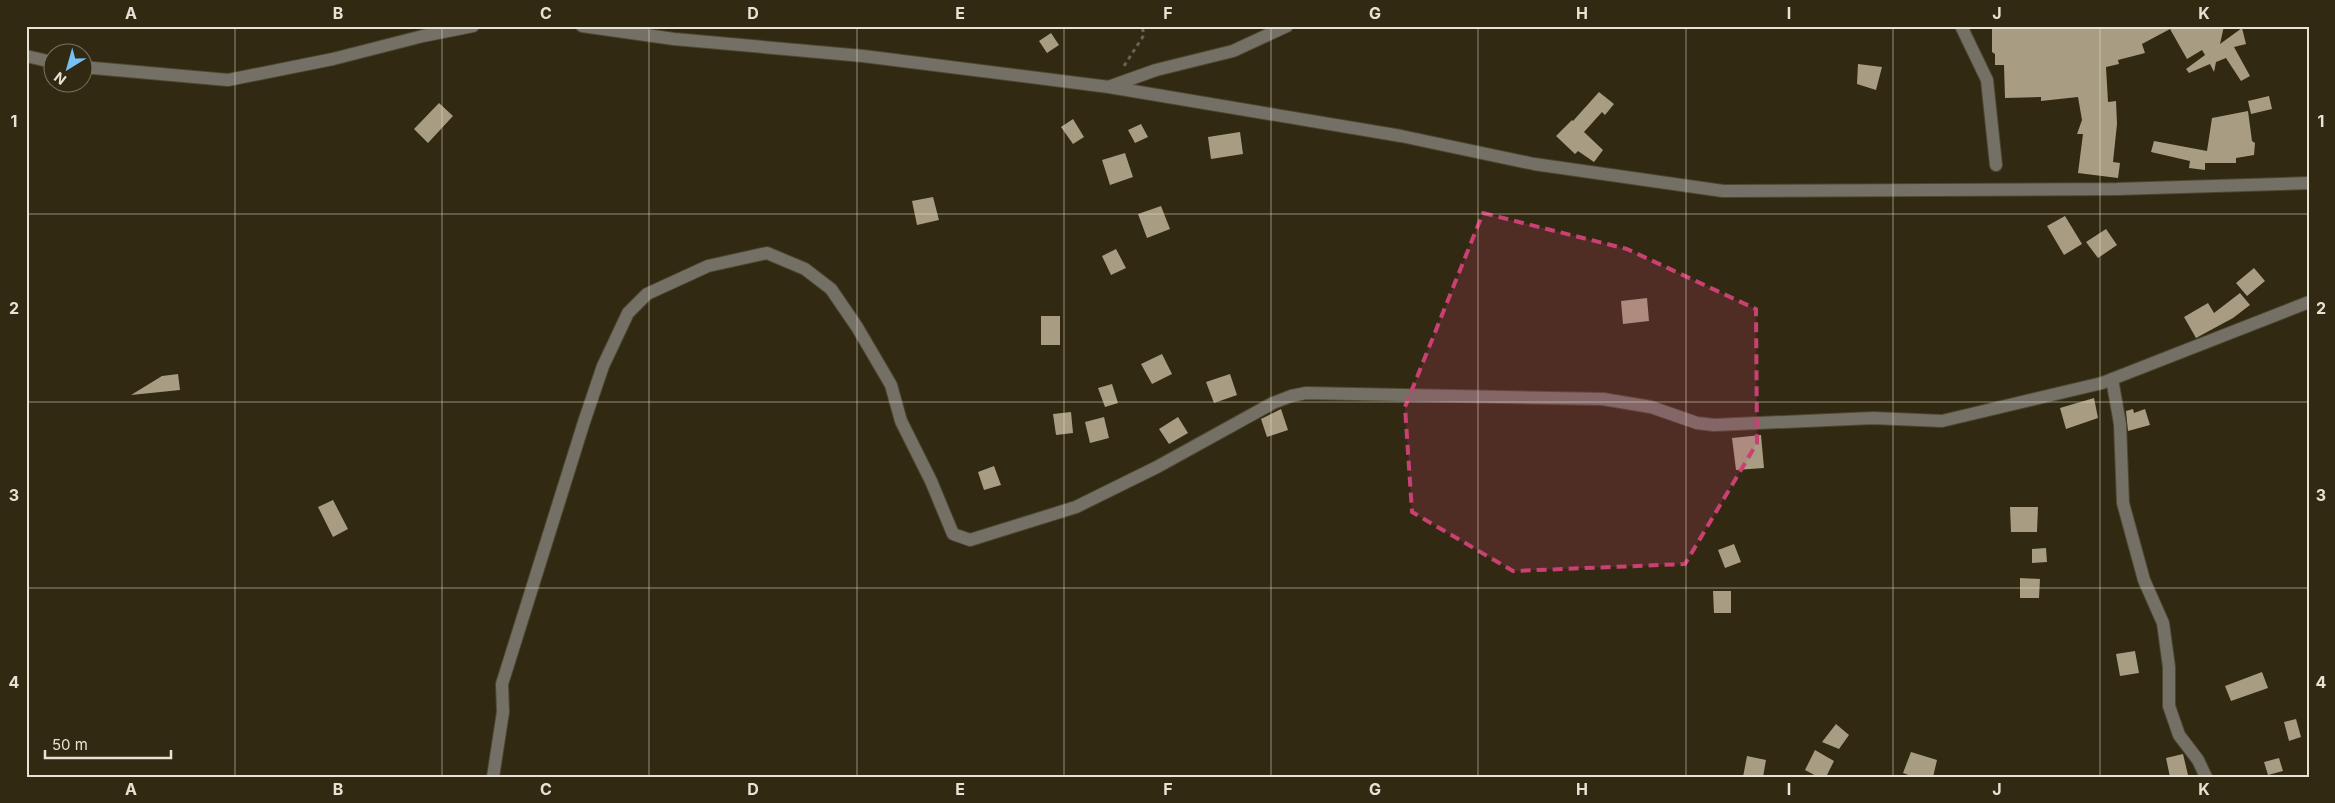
<svg xmlns="http://www.w3.org/2000/svg" width="2335" height="803" font-family="Inter,sans-serif">
  <style>
    .building { fill: #a89d82 }
    .lines { fill: none; stroke-linecap: round; stroke-linejoin: round }
    .minor-casing { stroke: #4e4730; stroke-width: 14 }
    .path { stroke: #69624d; stroke-width: 3; stroke-dasharray: 4 4; stroke-linecap: butt }
    .minor { stroke: #747065; stroke-width: 12 }
    .marked { fill: #c94073; fill-opacity: 0.2; stroke: #c94073; stroke-width: 4; stroke-dasharray: 10 6; stroke-linejoin: round }
    .grid { fill: none; stroke: #e7e2d4; stroke-width: 1; stroke-opacity: 0.55 }
    .neatline { fill: none; stroke: #e7e2d4; stroke-width: 2 }
    .grid-label { font-size: 16px; text-anchor: middle; font-weight: bold; fill: #e7e2d4 }
  </style>
  <rect width="100%" height="100%" fill="#312911"/>
  <path class="building" d="M1992,26H2224L2220,44L2242,28L2246,44L2234,47L2250,76L2241,81L2226,58L2216,62L2214,72L2210,64L2189,73L2186,69L2205,55L2202,50L2187,59L2170,29L2142,44L2145,53L2118,60L2119,64L2106,67L2108,102L2116,101L2117,124L2113,162L2120,163L2118,178L2078,173L2083,134H2077L2082,120L2078,97L2041,101V97L2005,98L2004,65H1995V54L1992,52Z
    M1051,33L1059,45L1047,53L1039,41Z
    M1858,64L1882,67L1876,90L1857,84Z
    M1599,92L1614,104L1605,115L1602,112L1584,132L1603,150L1594,162L1578,151L1575,154L1556,136L1572,120L1573,121Z
    M2269,96L2272,109L2251,114L2248,101Z
    M439,103L453,116L428,143L414,129Z
    M2248,111L2252,141L2255,143L2254,155L2236,158V163H2205V170L2189,168L2190,161L2151,152L2154,141L2207,151L2212,118Z
    M1073,119L1084,137L1073,144L1061,127Z
    M1141,124L1148,137L1135,143L1128,130Z
    M1240,132L1243,154L1211,159L1208,137Z
    M1125,153L1133,177L1110,185L1102,160Z
    M933,197L939,220L917,225L912,201Z
    M1161,206L1170,229L1147,238L1138,214Z
    M2065,216L2082,244L2064,255L2047,226Z
    M2106,229L2117,245L2098,258L2086,242Z
    M1116,249L1126,268L1111,275L1102,256Z
    M2254,268L2265,281L2247,296L2236,283Z
    M2240,293L2250,305L2233,318L2196,338L2184,317L2208,303L2214,313Z
    M1647,298L1649,321L1623,324L1621,301Z
    M1041,316H1060V345H1041Z
    M1162,354L1172,374L1152,384L1141,364Z
    M178,374L180,390L131,395L162,376Z
    M1230,374L1237,395L1214,403L1206,382Z
    M1112,384L1118,403L1105,407L1098,388Z
    M2094,398L2098,418L2066,429L2060,408Z
    M1281,409L1288,430L1267,437L1261,419Z
    M2133,409L2134,413L2145,409L2150,425L2128,431L2126,411Z
    M1071,412L1073,433L1056,435L1053,414Z
    M1104,417L1109,438L1090,443L1085,422Z
    M1178,417L1188,433L1169,444L1159,429Z
    M1761,435L1764,468L1736,470L1732,438Z
    M994,466L1001,485L984,490L978,472Z
    M333,500L348,529L333,537L318,507Z
    M2010,507H2038L2037,532H2011Z
    M1734,544L1741,562L1725,568L1718,550Z
    M2046,548L2047,562L2032,563V549Z
    M2020,578L2040,579L2039,598H2020Z
    M1713,591H1731V613H1714Z
    M2135,651L2139,673L2120,676L2116,654Z
    M2262,672L2268,688L2231,701L2225,686Z
    M2296,719L2301,737L2289,741L2284,722Z
    M1836,724L1849,735L1839,749L1822,742Z
    M1815,750L1834,761L1826,777H1818L1805,770Z
    M1911,752L1937,760L1933,777H1914L1903,773Z
    M2183,754L2188,775L2170,777L2166,758Z
    M1747,756L1766,760L1763,777H1743Z
    M2279,758L2283,771L2268,775L2264,762Z"/>
  <g class="lines">
    <g class="minor-casing">
      <path id="minor" d="M582,26L674,39L863,56L1109,87L1401,136L1534,164L1723,191L2117,189L2309,183
        M1961,26L1987,80L1996,165
        M26,56L52,62
        M82,67L228,80L333,59L423,36L473,26
        M1111,86L1156,70L1233,51L1287,26
        M2112,379L2120,424L2123,503L2144,580L2163,623L2169,667V706L2179,735L2198,760L2206,777
        M493,777L503,712L502,684L584,422L603,366L628,313L647,294L708,266L767,253L805,269L831,289L857,327L891,385L901,421L931,481L953,534L970,540L1076,507L1157,467L1273,403L1291,396L1306,393L1603,399L1651,407L1697,423L1714,425L1873,418L1942,421L2102,383L2309,302"/>
    </g>
    <path class="path" d="M1124,66L1144,35L1142,26"/>
    <use href="#minor" class="minor"/>
  </g>
  <path class="marked" d="M1483,213L1627,249L1756,309L1757,443L1685,564L1513,571L1412,512L1405,407Z"/>
  <path class="grid" d="M235,26V777M442,26V777M649,26V777M857,26V777M1064,26V777M1271,26V777M1478,26V777M1686,26V777M1893,26V777M2100,26V777M26,214H2309M26,402H2309M26,588H2309"/>
  <rect width="2335" height="803" fill="none" stroke="#312911" stroke-width="55"/>
  <g transform="translate(68 68) rotate(217)"><circle r="24" fill="#312911" stroke="#7a735f"/>
  <path d="M0-4L9 19L0 12L-9 19Z" fill="#76c0f7"/>
  <text y="-8" font-size="14" font-weight="bold" text-anchor="middle" fill="#e7e2d4">N</text>
  </g>
  <path d="M45 750v8h126v-8" fill="none" stroke="#e7e2d4" stroke-width="2.5"/>
  <text x="52" y="750" font-size="15" fill="#e7e2d4" stroke="#312911" stroke-width="4" paint-order="stroke">50 m</text>
  <rect x="28" y="28" width="2280" height="748" class="neatline"/>
  <g class="grid-label">
    <text x="131" y="19">A</text>
    <text x="338" y="19">B</text>
    <text x="546" y="19">C</text>
    <text x="753" y="19">D</text>
    <text x="960" y="19">E</text>
    <text x="1168" y="19">F</text>
    <text x="1375" y="19">G</text>
    <text x="1582" y="19">H</text>
    <text x="1789" y="19">I</text>
    <text x="1997" y="19">J</text>
    <text x="2204" y="19">K</text>
    <text x="14" y="127">1</text>
    <text x="2321" y="127">1</text>
    <text x="14" y="314">2</text>
    <text x="2321" y="314">2</text>
    <text x="14" y="501">3</text>
    <text x="2321" y="501">3</text>
    <text x="14" y="688">4</text>
    <text x="2321" y="688">4</text>
    <text x="131" y="795">A</text>
    <text x="338" y="795">B</text>
    <text x="546" y="795">C</text>
    <text x="753" y="795">D</text>
    <text x="960" y="795">E</text>
    <text x="1168" y="795">F</text>
    <text x="1375" y="795">G</text>
    <text x="1582" y="795">H</text>
    <text x="1789" y="795">I</text>
    <text x="1997" y="795">J</text>
    <text x="2204" y="795">K</text>
  </g>
</svg>
